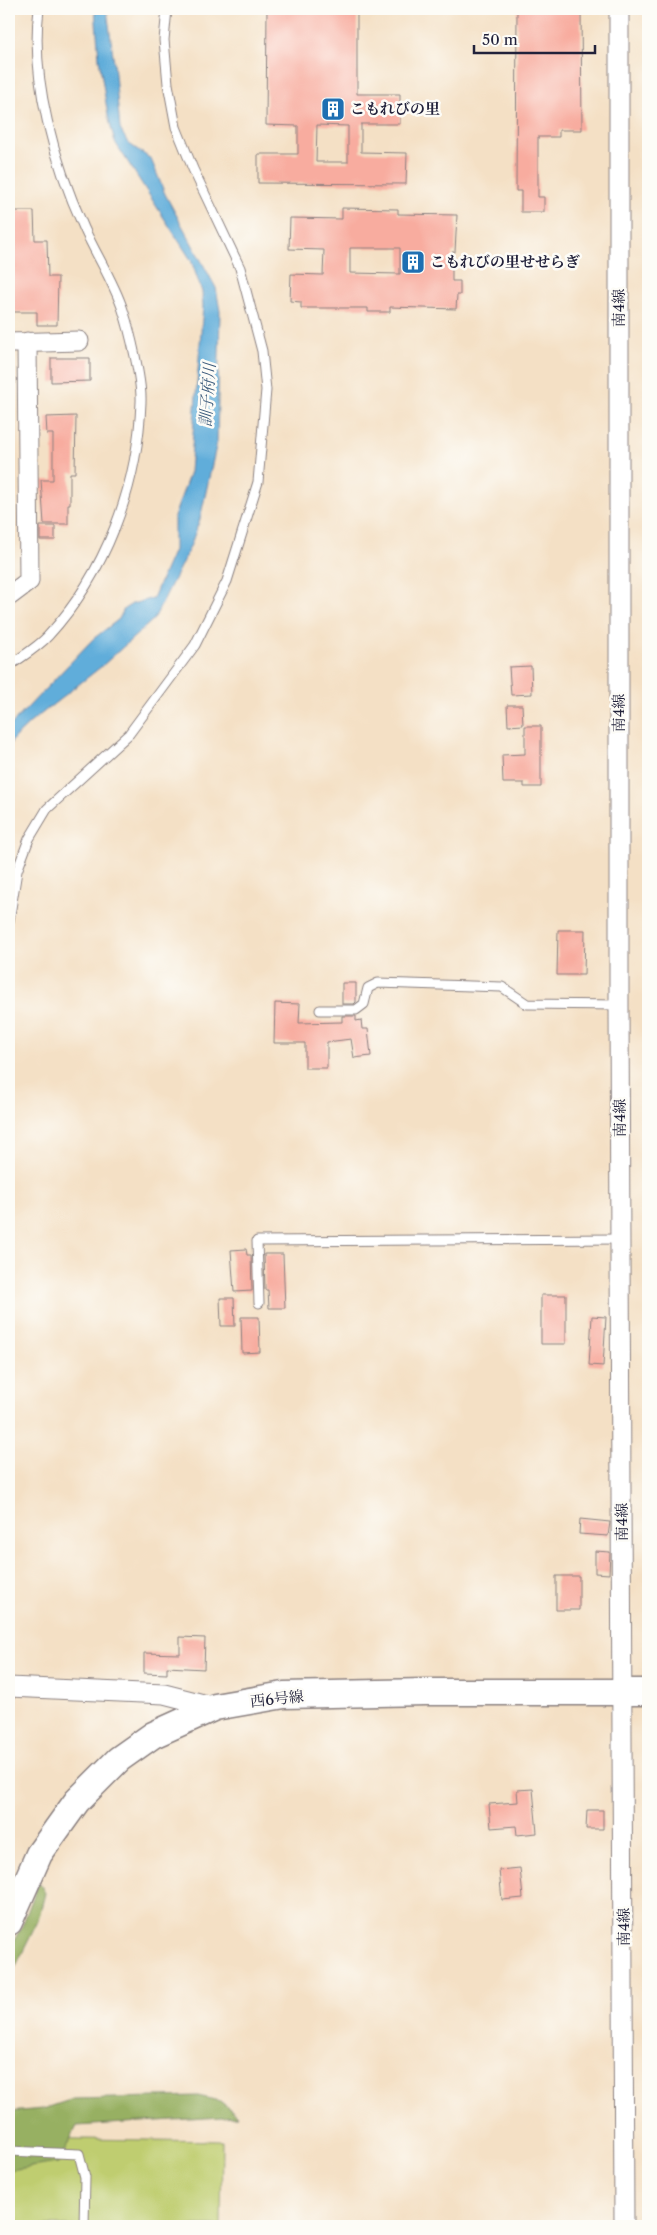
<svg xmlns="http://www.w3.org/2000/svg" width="657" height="2235" font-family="'Libre Caslon Text','Noto Serif JP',serif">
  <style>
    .green { fill: #bfcd6f; stroke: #707855 }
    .forest { fill: #97b062; stroke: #5c694e }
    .water { fill: #61adda; stroke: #42688a }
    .building { fill: #f8ac9f; fill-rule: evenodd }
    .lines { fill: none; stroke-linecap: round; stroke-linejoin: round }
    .lane-casing { stroke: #8b8180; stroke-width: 11 }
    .street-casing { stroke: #8b8180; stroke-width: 21 }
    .secondary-casing { stroke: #8b8180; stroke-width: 29 }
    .lane { stroke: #fff; stroke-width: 9 }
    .street { stroke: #fff; stroke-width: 19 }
    .secondary { stroke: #fff; stroke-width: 26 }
    .labels { text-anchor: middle; stroke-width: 5; stroke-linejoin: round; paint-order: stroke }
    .poi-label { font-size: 15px; font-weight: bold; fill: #22223b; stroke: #fdfcf7; text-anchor: start }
    .street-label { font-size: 15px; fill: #22223b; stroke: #fdfcf7 }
    .water-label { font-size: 16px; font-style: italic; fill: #3b5a7b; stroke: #fdfcf7 }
  </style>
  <rect width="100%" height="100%" fill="#fdfcf7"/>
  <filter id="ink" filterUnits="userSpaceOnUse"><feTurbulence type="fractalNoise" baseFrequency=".02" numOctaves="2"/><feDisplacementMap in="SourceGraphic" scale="10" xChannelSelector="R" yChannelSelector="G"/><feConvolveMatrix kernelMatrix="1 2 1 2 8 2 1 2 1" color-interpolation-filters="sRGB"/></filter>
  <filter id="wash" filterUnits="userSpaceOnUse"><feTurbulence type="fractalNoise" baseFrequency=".0096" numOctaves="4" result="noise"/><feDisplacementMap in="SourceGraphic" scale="20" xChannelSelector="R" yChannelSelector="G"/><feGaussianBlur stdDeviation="1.12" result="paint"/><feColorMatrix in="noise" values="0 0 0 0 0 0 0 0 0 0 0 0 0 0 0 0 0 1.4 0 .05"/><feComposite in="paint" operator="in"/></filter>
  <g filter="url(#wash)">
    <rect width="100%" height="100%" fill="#f4e0c5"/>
    <path class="green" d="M9,2138L222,2141L221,2226H9Z"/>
    <path class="forest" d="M39,1882L45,1893L38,1921L9,1980V1950L22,1926Z
      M198,2096L220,2101L238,2116L77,2126L58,2163L9,2170V2112L43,2109L73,2099Z"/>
    <path class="water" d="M95,9H107L114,63L120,129L128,143L151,159L165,194L216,288L220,311L217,442L200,519L190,547L154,619L102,666L31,722L14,738L9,746V727L93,639L119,619L124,609L132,604L153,598L174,550V517L190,472L203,306L202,292L191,260L115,142L108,116L99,59Z"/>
    <g id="blocks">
      <path class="building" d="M267,9H357V94H400V124H361V152L407,153L406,184L258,183V154H298V126L266,125ZM317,125L348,126V162H316Z
        M517,9H581L582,130H559V137H538V197H544V212H521V191H516Z
        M342,208L398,209V214L457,215L455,252H452V281H460V295H457L456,309L390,307V312H368V308H301V302L290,301L291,274L323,275L324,250L289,249L290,218L342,219ZM350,248H400V274L350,273Z
        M9,211H34L35,240H47L48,277H58L57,325H37V312H9Z
        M51,358H90V381L51,382Z
        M76,416L75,473H70V504H68V524H44L41,480H53V434H47L46,417Z
        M40,526H55V540H40Z
        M531,666L532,694L511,695L509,667Z
        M507,705H522L523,725L508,726Z
        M525,726H541V787H524V783H503L502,755L525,754Z
        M558,930H585L584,975H557Z
        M342,983H356V1002L354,1004H342Z
        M275,1003L300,1004L299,1023L342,1022V1016H356V1021L361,1020L362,1029H368L371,1056L354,1058L351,1039L327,1042V1068H305V1043H274Z
        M246,1249L247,1255H251L252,1291L234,1292L231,1250Z
        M264,1254H283L285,1308H269L268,1290H265Z
        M541,1295H566V1344H541Z
        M220,1298H234L235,1326H221Z
        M592,1316L606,1317L603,1366L589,1365Z
        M241,1317H259L260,1352L242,1353Z
        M580,1519L610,1522L608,1536L579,1534Z
        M595,1551L610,1552L609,1574L595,1573Z
        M556,1576H579V1610H556Z
        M180,1637L205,1638L204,1669L167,1667V1674L144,1673V1653L180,1654Z
        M533,1789L537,1833L517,1835L516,1826L491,1828L489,1804L518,1802L517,1790Z
        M587,1810H603V1829H586Z
        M520,1868L523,1898L502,1900L499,1870Z"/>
    </g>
  </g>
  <g filter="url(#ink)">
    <use href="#blocks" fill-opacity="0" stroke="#8b8180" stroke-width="1"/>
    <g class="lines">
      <g class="lane-casing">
        <path id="lane" d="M9,666C21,657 37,648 48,636C105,574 138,487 141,402C142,381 130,331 123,310C114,282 96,255 84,228C55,164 30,79 39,9
          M9,921L17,871L29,839L47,809L129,734L195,645L227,581L258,482L266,390L262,351L240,268L193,169L176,127L168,84L164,40L167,9
          M320,1010H356L364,1004L368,988L378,983L502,987L527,1004L619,1005
          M259,1303L257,1241L621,1239
          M9,2151L79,2154L85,2177L84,2226"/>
      </g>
      <g class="street-casing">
        <path id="street" d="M619,9V1005L624,2226
          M9,343L79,341
          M9,596L29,581L27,342
          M9,1687L164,1694L215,1707"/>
      </g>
      <g class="secondary-casing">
        <path id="secondary" d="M9,1922L39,1854L77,1801L119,1759L153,1735L215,1707L284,1695L425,1692H648"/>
      </g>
      <use href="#lane" class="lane"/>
      <use href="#street" class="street"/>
      <use href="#secondary" class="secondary"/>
    </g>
  </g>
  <defs>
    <g id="building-square" transform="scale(1.25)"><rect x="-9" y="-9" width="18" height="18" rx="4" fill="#1f6fb2" stroke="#fdfcf7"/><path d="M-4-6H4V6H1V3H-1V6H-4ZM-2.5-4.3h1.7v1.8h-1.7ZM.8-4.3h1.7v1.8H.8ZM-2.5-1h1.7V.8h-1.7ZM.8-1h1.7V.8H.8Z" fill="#fff"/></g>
  </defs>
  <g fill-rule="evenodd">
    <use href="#building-square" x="333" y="109"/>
    <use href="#building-square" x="413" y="262"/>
  </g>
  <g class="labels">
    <g class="poi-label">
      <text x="350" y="114">こもれびの里</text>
      <text x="430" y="267">こもれびの里せせらぎ</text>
    </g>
    <g class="street-label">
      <text transform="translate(619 308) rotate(-90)" y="5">南4線</text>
      <text transform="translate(619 713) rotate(-90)" y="5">南4線</text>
      <text transform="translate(620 1118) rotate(-90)" y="5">南4線</text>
      <text transform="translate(622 1522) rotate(-90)" y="5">南4線</text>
      <text transform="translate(277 1699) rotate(-6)" y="5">西6号線</text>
      <text transform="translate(624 1927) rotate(-90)" y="5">南4線</text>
    </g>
    <g class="water-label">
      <text transform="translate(207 395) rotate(-86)" y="6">訓子府川</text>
    </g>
  </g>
  <rect width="657" height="2235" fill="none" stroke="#fdfcf7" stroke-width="30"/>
  <path d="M474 45v8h121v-8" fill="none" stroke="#22223b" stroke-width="2.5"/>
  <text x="482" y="45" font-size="15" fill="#22223b" stroke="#fdfcf7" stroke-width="4" paint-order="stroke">50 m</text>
</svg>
